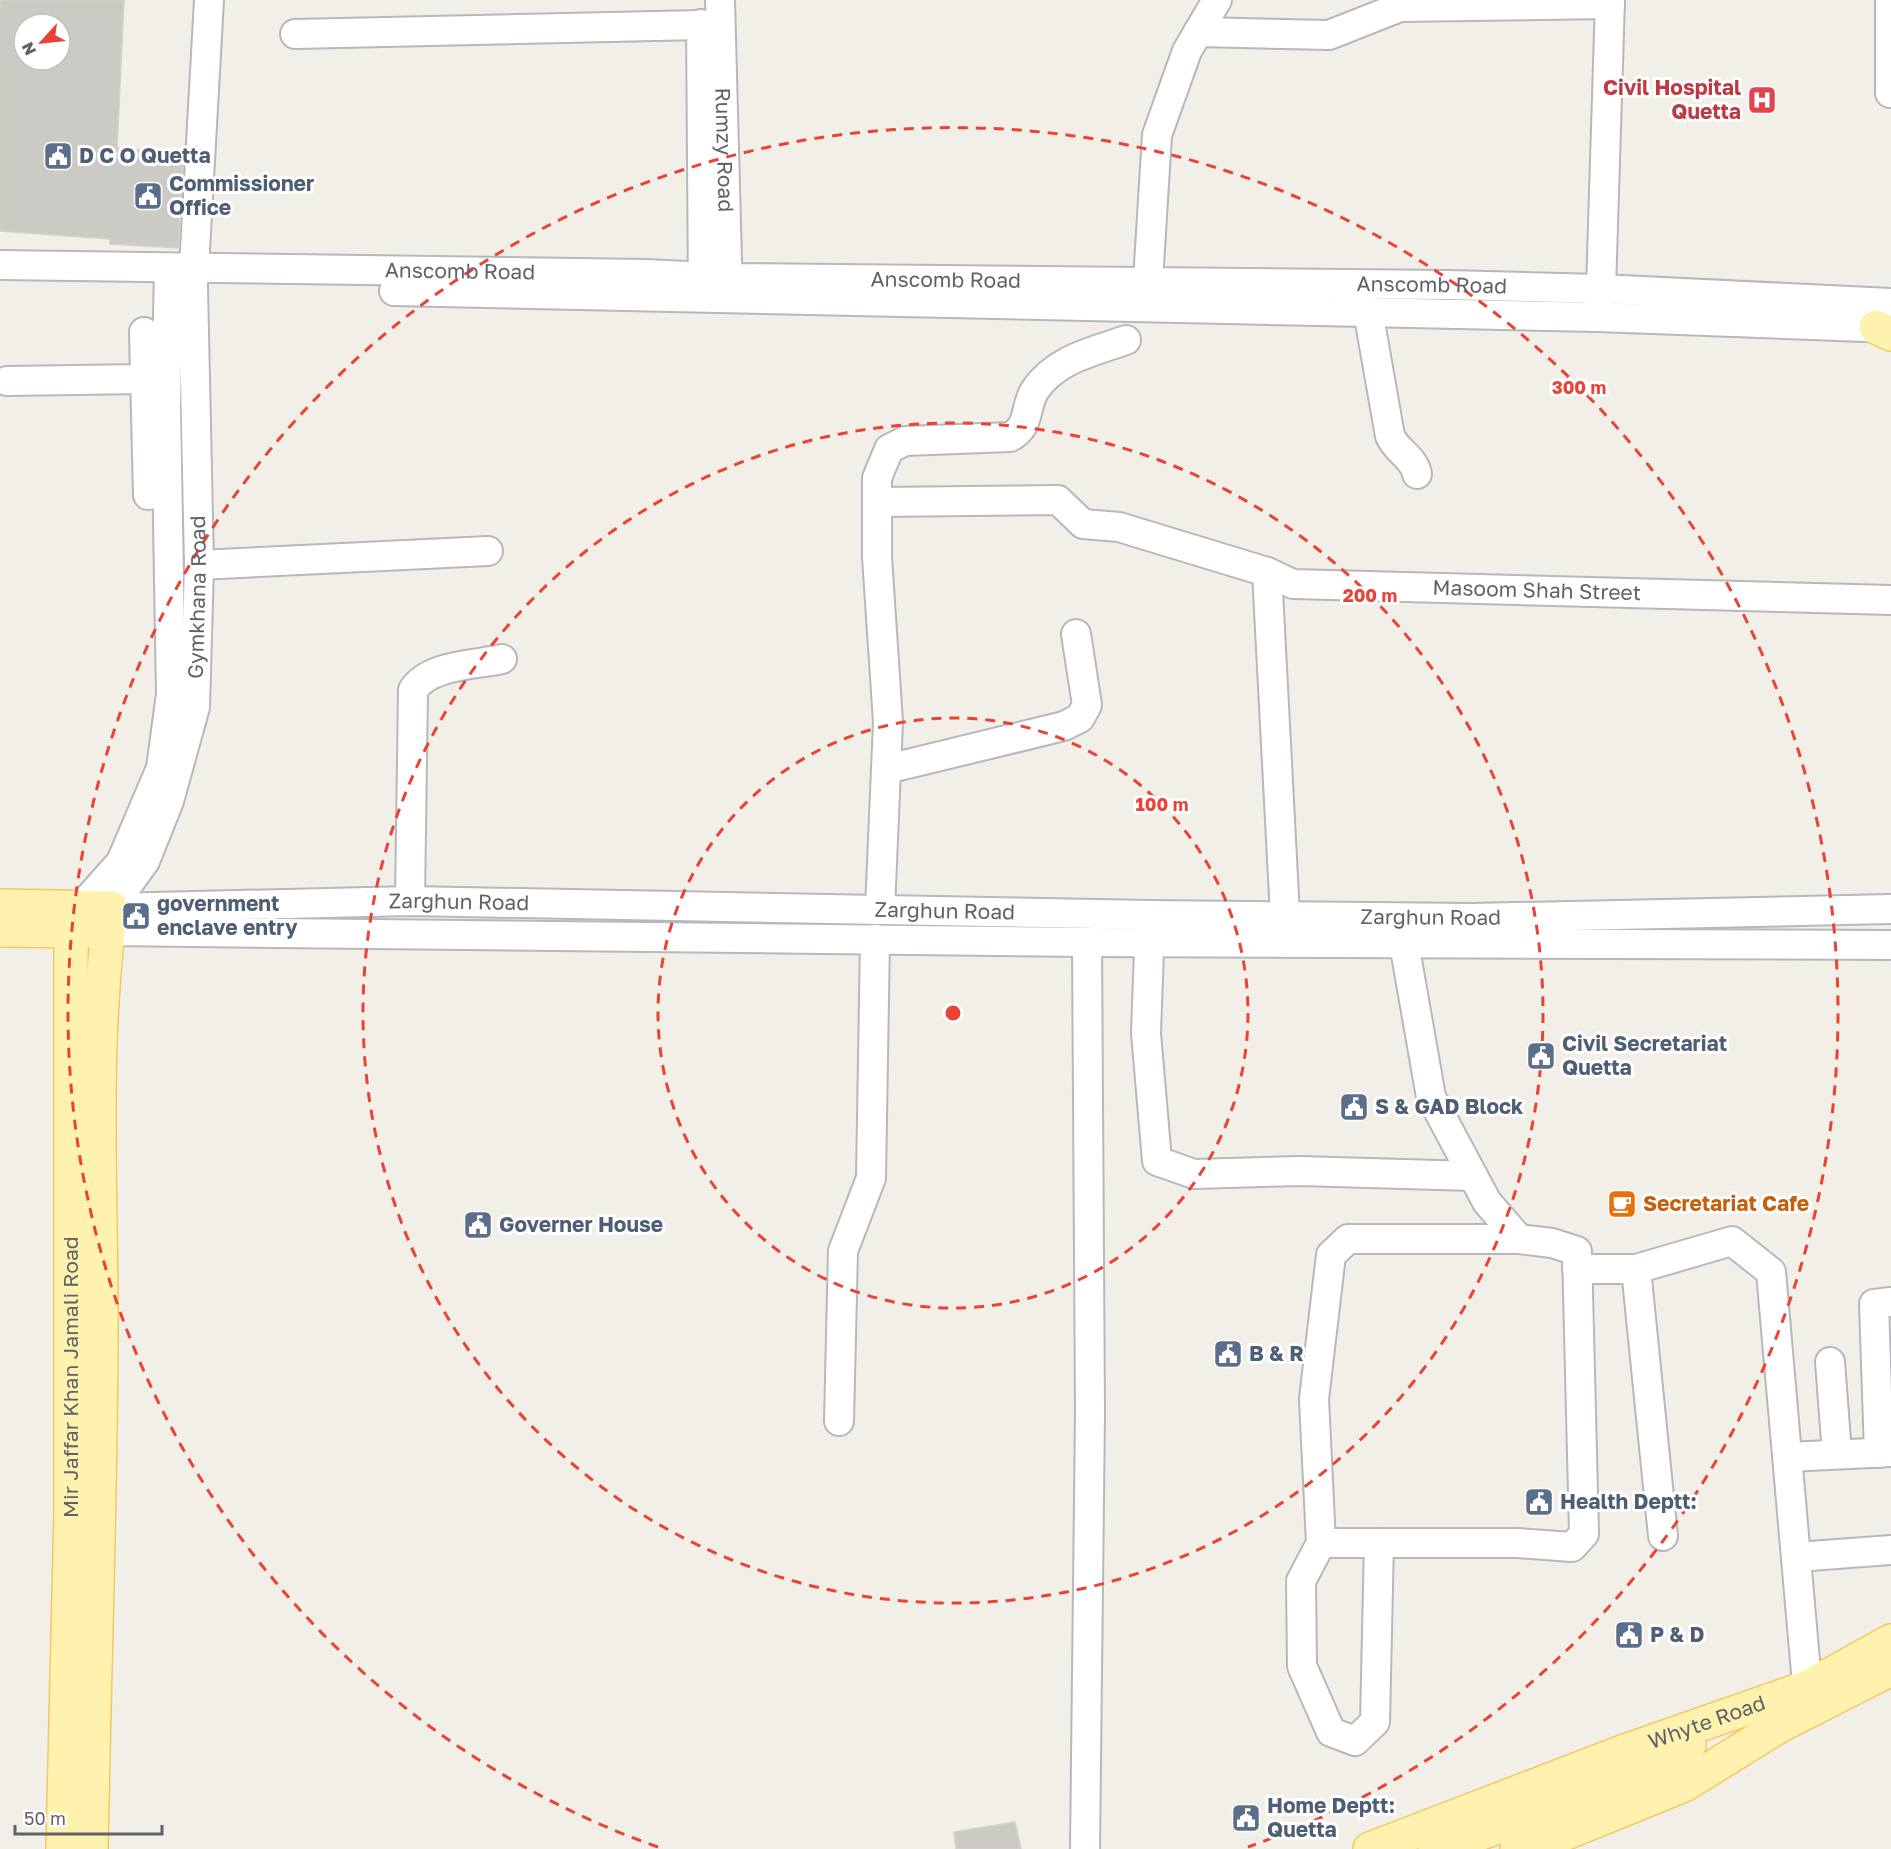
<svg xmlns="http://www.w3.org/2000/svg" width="1891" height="1849" font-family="'Golos Text',sans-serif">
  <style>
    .building { fill: #cccac5; stroke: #d6d1c6; stroke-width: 1.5; fill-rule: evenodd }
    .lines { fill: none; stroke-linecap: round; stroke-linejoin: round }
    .minor-casing { stroke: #b5b8bc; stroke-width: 32 }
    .major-casing { stroke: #f2c960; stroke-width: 36 }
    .minor { stroke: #fff; stroke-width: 28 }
    .major { stroke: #fff2af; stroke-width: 33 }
    .ring { fill: none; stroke: #ea4335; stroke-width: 3; stroke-dasharray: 10 8 }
    .labels { text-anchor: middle; stroke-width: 6; stroke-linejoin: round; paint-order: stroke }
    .health-label { font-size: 21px; font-weight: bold; fill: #be3a42; stroke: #fff; text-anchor: end }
    .street-label { font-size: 21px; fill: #5f6368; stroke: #fff }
    .service-label { font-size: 21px; font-weight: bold; fill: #4e5e75; stroke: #fff; text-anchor: start }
    .food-label { font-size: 21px; font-weight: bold; fill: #c56008; stroke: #fff; text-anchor: start }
    .centre { fill: #ea4335; stroke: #fff; stroke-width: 3 }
    .ring-label { font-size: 18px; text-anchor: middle; font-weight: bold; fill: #ea4335; stroke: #fff; stroke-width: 6; stroke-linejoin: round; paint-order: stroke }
  </style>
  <rect width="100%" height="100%" fill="#f1efe8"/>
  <path class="building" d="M0,0H124L117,148L184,153L178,248L110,244V239L0,231ZM24,24H60V60H24Z
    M1015,1822L1021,1849H956L954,1832Z"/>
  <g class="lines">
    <g class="minor-casing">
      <g id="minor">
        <path id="s1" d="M720,0L728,298"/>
        <path d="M1890,0V93"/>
        <path d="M701,24L703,296"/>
        <path d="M1198,32L1329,35L1400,7L1610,4"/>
        <path d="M295,34L701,25"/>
        <path id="s2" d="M0,265L646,274L728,278L1448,285L1601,289L1891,303"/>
        <path d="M394,291L1597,317L1891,328"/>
        <path d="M1151,298L1148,281L1157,135L1187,51L1217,0"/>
        <path d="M1598,309L1601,289L1610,0"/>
        <path d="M1368,311L1390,436C1397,452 1414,457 1417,474"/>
        <path d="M144,332L148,495"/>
        <path d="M7,381L144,379"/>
        <path id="s3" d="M878,502L1058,500L1083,524L1119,527L1267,572L1293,584L1891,600"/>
        <path d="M199,565L488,551"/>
        <path d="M1267,572L1285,916"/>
        <path d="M887,769L1064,726L1080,718L1087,705L1076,634"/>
        <path d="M410,901L413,690C429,665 474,665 502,659"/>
        <path d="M81,907L121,862L161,768L171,694L166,406L169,269"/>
        <path id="s4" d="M111,908L410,901L1150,915L1472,918L1891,909"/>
        <path id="s5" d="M111,908L145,861L169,801L195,707L199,565L193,286L209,0"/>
        <path d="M880,910L888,722L877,557V478L889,449L905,441L1010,437C1031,426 1024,407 1035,390C1056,359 1092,352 1126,340"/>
        <path d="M1150,923L1146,1033L1157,1161L1194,1174L1300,1171L1473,1176"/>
        <path d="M108,931L1087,942L1891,945"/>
        <path d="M1577,1269H1636L1732,1241L1771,1272L1809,1707"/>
        <path d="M1636,1269L1663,1536"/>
        <path d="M1830,1362L1837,1454"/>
        <path d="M839,1421L843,1251L871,1178L875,939"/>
        <path d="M1879,1453L1874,1304L1891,1302"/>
        <path d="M1788,1457L1891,1452"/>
        <path d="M1321,1543H1517L1572,1547L1584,1534L1577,1251L1552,1243L1519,1239L1487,1202L1431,1097L1404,943V925"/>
        <path d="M1379,1543L1375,1722L1355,1741L1331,1732L1302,1666L1301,1581L1321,1543L1314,1399L1331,1255L1348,1239H1519"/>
        <path d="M1797,1557L1891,1550"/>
        <path d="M1085,1849L1090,1412L1087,942"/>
      </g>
    </g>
    <g class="major-casing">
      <g id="major">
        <path d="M1876,327L1891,334"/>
        <path d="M0,906L111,908C91,1051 102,1198 101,1343C100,1511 94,1680 91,1849"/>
        <path d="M0,930L94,931"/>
        <path id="s6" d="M63,1849L71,1511V931L81,907"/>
        <path id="s7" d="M1370,1849L1625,1751L1808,1687L1891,1641"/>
        <path d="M1435,1849C1521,1819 1608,1791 1689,1745"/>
        <path d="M1517,1849L1561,1835L1684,1785L1779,1726L1891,1669"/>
      </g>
    </g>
    <use href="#minor" class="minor"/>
    <use href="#major" class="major"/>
  </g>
  <g class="ring">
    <circle cx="953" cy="1013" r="295"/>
    <circle cx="953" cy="1013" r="590"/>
    <path d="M658 1847A885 885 0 1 1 1248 1847"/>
  </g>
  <defs>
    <g id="hospital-square" transform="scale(1.5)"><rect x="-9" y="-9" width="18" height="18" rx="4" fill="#e0444e" stroke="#fff"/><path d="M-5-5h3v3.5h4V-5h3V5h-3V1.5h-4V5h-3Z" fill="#fff"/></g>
    <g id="civic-square" transform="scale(1.5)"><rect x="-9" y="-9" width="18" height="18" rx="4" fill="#5c6f8a" stroke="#fff"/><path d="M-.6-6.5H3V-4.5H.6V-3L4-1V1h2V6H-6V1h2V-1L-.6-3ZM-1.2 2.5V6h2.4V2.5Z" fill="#fff"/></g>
    <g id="cafe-square" transform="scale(1.5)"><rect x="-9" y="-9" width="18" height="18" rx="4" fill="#e8710a" stroke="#fff"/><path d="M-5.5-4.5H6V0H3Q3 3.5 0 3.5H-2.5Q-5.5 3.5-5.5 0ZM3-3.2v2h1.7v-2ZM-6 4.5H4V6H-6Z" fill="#fff"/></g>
  </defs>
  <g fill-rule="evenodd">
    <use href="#hospital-square" x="1762" y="100"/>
    <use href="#civic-square" x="58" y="156"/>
    <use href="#civic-square" x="148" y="196"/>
    <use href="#civic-square" x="136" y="916"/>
    <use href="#civic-square" x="1541" y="1056"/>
    <use href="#civic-square" x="1354" y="1107"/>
    <use href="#cafe-square" x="1622" y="1204"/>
    <use href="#civic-square" x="478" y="1225"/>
    <use href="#civic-square" x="1228" y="1354"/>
    <use href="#civic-square" x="1539" y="1502"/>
    <use href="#civic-square" x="1629" y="1635"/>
    <use href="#civic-square" x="1246" y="1818"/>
  </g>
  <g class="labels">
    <g class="health-label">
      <text x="1741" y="95">Civil Hospital<tspan x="1741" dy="24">Quetta</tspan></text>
    </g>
    <g class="street-label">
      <text dy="7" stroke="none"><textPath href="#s1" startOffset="150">Rumzy Road</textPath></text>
      <text dy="7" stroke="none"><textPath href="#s2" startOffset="460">Anscomb Road</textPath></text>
      <text dy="7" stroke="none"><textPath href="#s2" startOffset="946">Anscomb Road</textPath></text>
      <text dy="7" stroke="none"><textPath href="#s2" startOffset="1432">Anscomb Road</textPath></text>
      <text dy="7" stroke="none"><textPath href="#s3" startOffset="678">Masoom Shah Street</textPath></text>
      <text dy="7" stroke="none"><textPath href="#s5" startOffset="330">Gymkhana Road</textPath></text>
      <text dy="7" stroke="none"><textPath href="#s4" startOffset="348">Zarghun Road</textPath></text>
      <text dy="7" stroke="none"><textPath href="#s4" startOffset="834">Zarghun Road</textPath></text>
      <text dy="7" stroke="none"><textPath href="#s4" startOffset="1320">Zarghun Road</textPath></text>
      <text dy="7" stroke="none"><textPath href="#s6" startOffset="472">Mir Jaffar Khan Jamali Road</textPath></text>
      <text dy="7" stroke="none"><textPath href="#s7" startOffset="360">Whyte Road</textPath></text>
    </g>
    <g class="service-label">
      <text x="79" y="163">D C O Quetta</text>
      <text x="169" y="191">Commissioner<tspan x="169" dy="24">Office</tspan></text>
      <text x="157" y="911">government<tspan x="157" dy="24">enclave entry</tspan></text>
      <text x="1562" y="1051">Civil Secretariat<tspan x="1562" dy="24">Quetta</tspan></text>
      <text x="1375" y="1114">S &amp; GAD Block</text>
      <text x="499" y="1232">Governer House</text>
      <text x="1249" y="1361">B &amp; R</text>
      <text x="1560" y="1509">Health Deptt:</text>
      <text x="1650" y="1642">P &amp; D</text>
      <text x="1267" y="1813">Home Deptt:<tspan x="1267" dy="24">Quetta</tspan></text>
    </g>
    <g class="food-label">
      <text x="1643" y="1211">Secretariat Cafe</text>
    </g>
  </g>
  <circle cx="953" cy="1013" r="9" class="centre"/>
  <g class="ring-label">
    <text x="1579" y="394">300 m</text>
    <text x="1370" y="602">200 m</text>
    <text x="1162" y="811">100 m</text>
  </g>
  <g transform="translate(42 42) rotate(243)"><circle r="28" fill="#ffffff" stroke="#bfc1c3" stroke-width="1.5"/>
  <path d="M0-4.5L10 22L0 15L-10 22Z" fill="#ea4335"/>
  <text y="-9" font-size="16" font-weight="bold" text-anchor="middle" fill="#5f6368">N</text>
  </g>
  <path d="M15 1825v9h147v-9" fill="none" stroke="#5f6368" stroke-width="3"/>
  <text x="24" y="1825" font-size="18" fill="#5f6368" stroke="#ffffff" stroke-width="4.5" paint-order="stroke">50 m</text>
</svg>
